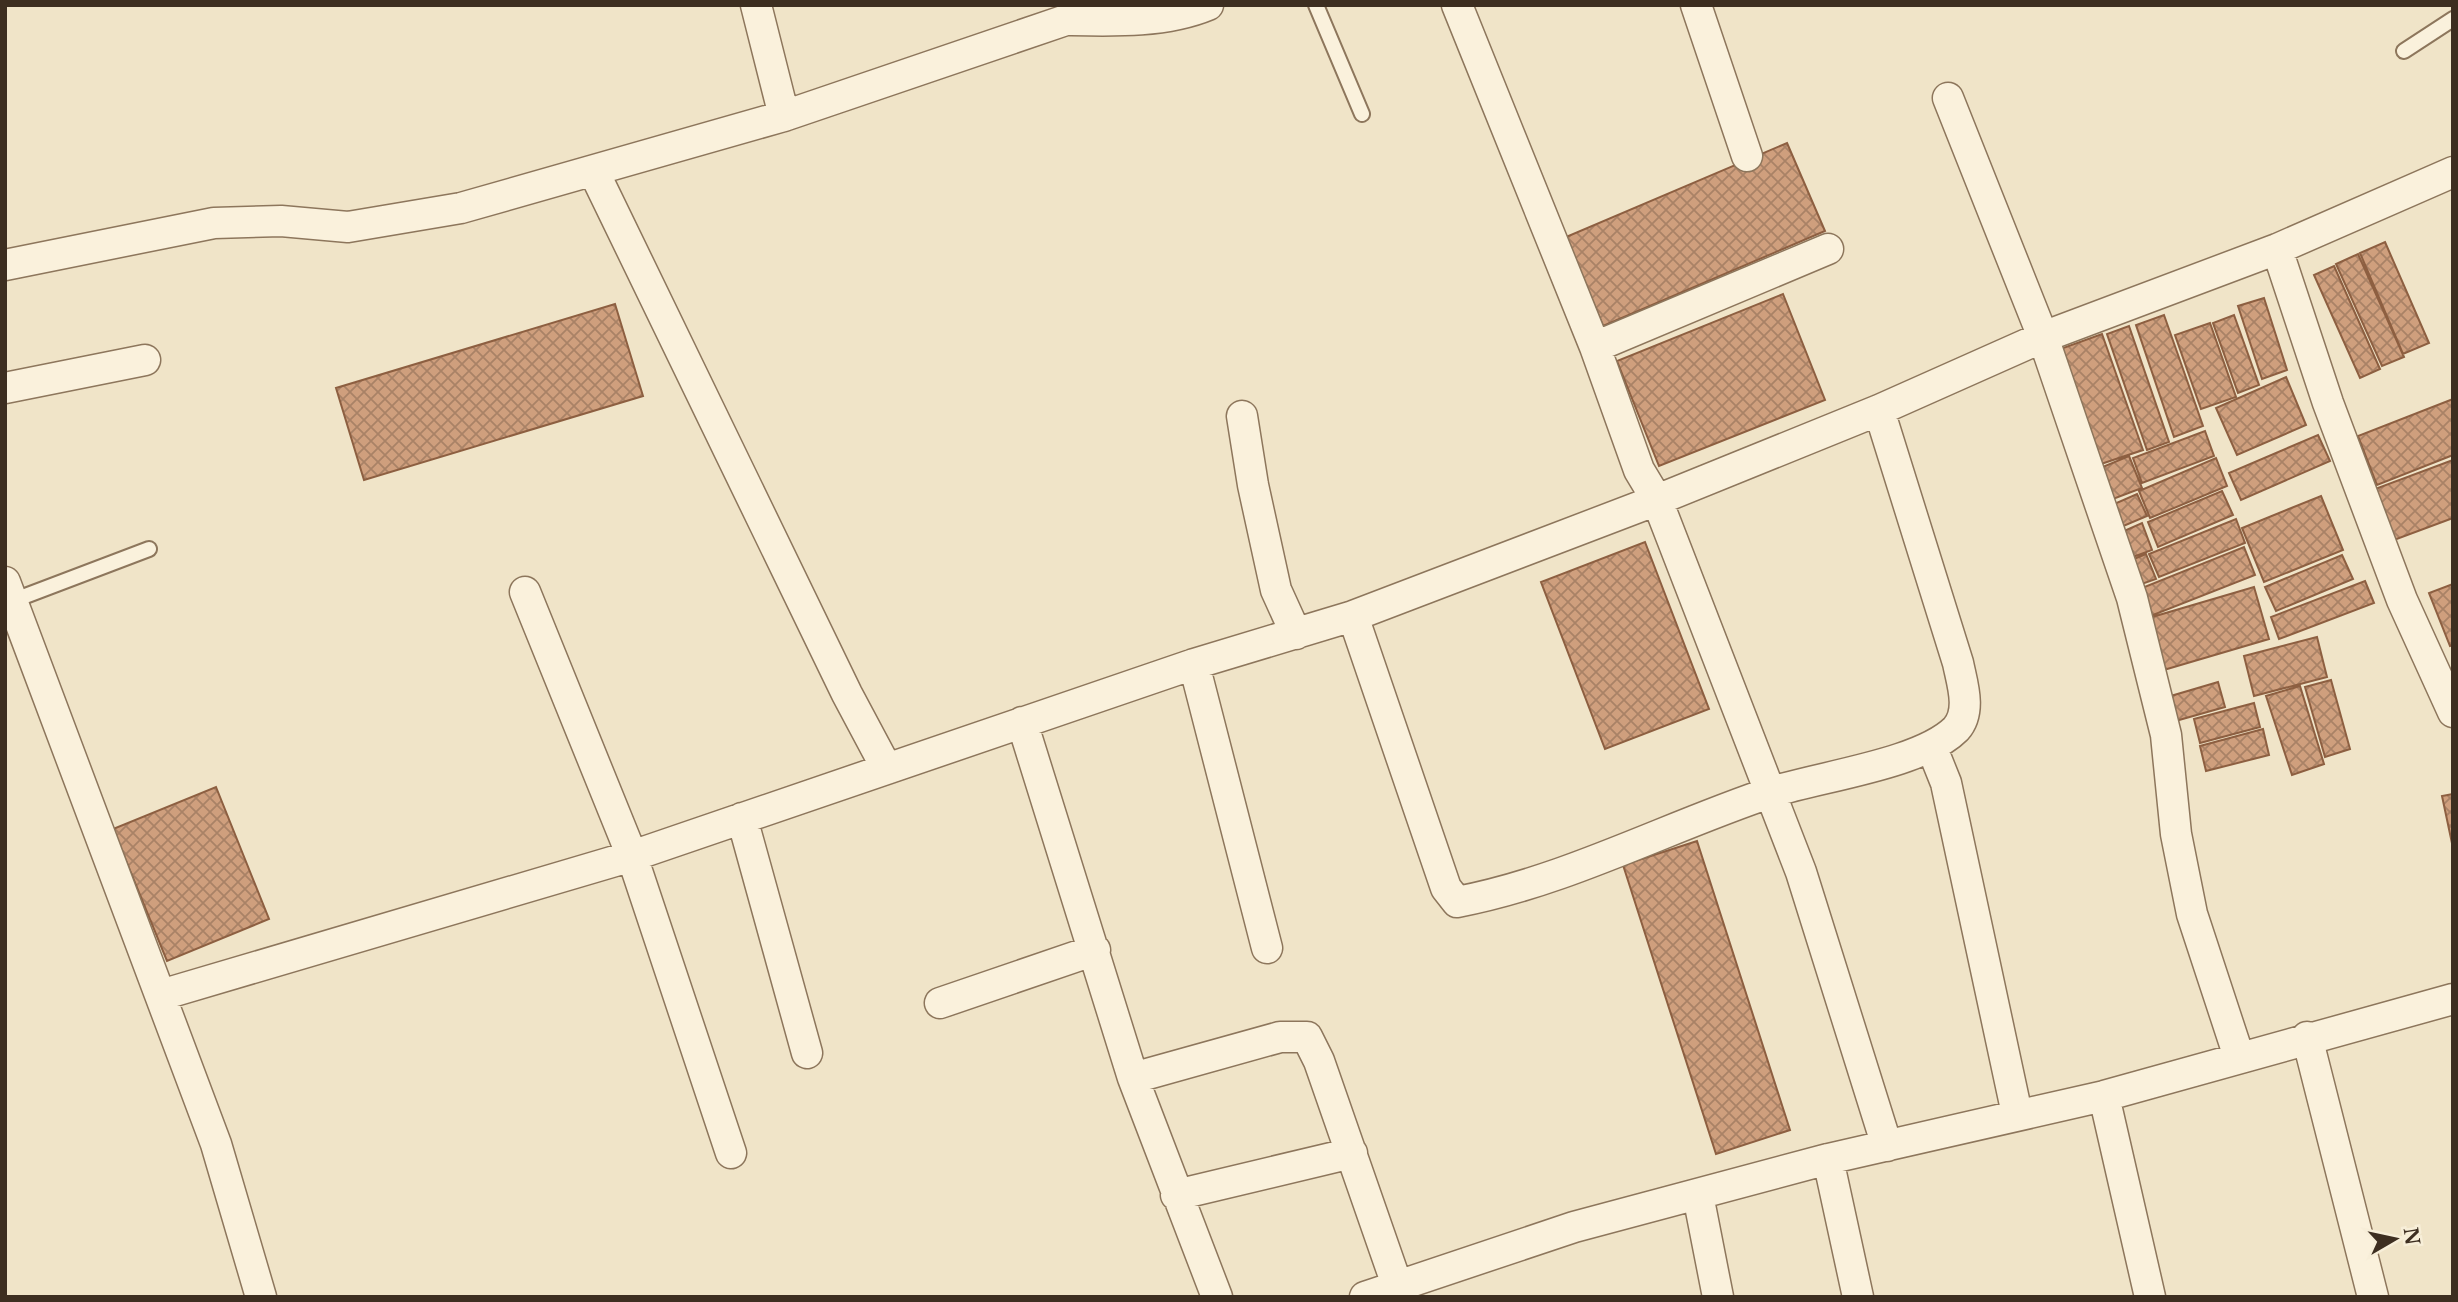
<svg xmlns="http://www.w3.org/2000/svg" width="2458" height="1302" font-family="'Libre Baskerville',serif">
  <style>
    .building { fill: url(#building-cross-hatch); stroke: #8d5f41; stroke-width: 2 }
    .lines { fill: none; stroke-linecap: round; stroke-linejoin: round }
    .service-casing { stroke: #8d765c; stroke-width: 18 }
    .minor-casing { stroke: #8d765c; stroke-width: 33 }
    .service { stroke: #faf1dc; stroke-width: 14 }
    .minor { stroke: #faf1dc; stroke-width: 30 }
  </style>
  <defs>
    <pattern id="building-cross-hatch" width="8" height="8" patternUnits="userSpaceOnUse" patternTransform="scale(1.75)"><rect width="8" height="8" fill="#cf9f7d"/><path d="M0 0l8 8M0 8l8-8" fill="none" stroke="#a98266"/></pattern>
  </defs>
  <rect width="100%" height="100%" fill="#f0e4c8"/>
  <path class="building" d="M1787,143L1825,231L1603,326L1566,237Z
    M2385,242L2429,343L2403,354L2360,253Z
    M2358,254L2404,357L2382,366L2336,264Z
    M2334,266L2380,369L2360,378L2314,275Z
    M1783,294L1825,400L1659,466L1617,361Z
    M2264,298L2287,370L2262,379L2238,306Z
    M615,304L643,396L364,480L336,388Z
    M2164,315L2203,426L2174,437L2136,325Z
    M2234,315L2259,385L2238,393L2213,323Z
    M2210,323L2236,397L2201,409L2175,335Z
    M2129,326L2169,442L2147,450L2107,334Z
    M2102,334L2143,450L2092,467L2052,352Z
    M2286,377L2306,425L2237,455L2216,408Z
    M2453,399V455L2377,485L2358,436Z
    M2205,431L2214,456L2142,483L2133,458Z
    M2318,435L2330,461L2241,500L2229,473Z
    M2129,456L2142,488L2105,502L2093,471Z
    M2216,458L2227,486L2150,518L2139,491Z
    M2453,460V518L2394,540L2375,489Z
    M2222,491L2233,515L2158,547L2148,522Z
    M2137,494L2147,516L2114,530L2105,508Z
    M2321,496L2343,550L2264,582L2242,528Z
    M2236,519L2245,543L2159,577L2149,554Z
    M2142,523L2152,550L2125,560L2115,535Z
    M1645,542L1709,709L1605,749L1541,582Z
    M2244,547L2255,575L2148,617L2137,590Z
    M2146,554L2156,579L2133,587L2124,563Z
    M2342,555L2353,579L2276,611L2265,587Z
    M2365,581L2374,603L2279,639L2271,617Z
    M2453,584V645L2450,646L2429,593Z
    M2254,587L2269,639L2157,672L2142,620Z
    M2317,637L2327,677L2254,696L2244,656Z
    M2331,680L2350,749L2325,757L2305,687Z
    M2218,682L2225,707L2172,722L2164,698Z
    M2300,686L2324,764L2292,775L2266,696Z
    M2254,703L2260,727L2200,743L2194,719Z
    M2263,729L2269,755L2206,771L2200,746Z
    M216,787L269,919L167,961L113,829Z
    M2453,794V848L2442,796Z
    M1697,841L1790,1130L1716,1154L1623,865Z"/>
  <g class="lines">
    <g class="service-casing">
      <path id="service" d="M1316,5L1362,114
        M2404,51L2453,19
        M12,601L149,549"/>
    </g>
    <g class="minor-casing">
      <path id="minor" d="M756,5L784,116
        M1457,5L1595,347L1639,470L1657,500L1801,872L1887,1146
        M1696,5L1747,156
        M1948,98L2043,337L2132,598L2166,735L2176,834L2192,914L2239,1057
        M594,172L847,694L887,769
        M2277,249L2328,403L2402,600L2453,712
        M5,265L214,223L281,221L348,227L461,208L784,116L1066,20C1112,21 1165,23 1208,5
        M1595,347L1828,249
        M5,388L145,360
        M1242,416L1253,485L1276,590L1296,634
        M5,582L216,1144L261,1297
        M525,592L632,856L731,1153
        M1353,616L1446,888L1457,902C1567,881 1667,827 1772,792C1822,776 1921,764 1956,729C1972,711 1962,683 1958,663L1879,410
        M1194,664L1267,948
        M1022,722L1133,1078L1280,1037H1307L1319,1061L1397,1285
        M1932,748L1946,783L2017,1114
        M742,818L807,1053
        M161,995L632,856L1194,664L1353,616L1657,500L1879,410L2043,337L2277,249L2453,172
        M940,1003L1095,950
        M2307,1037L2373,1297
        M1133,1078L1217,1297
        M2104,1096L2150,1297
        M1828,1159L1858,1297
        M1176,1195L1352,1153
        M1698,1195L1718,1297
        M1365,1297L1574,1227L1828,1159L2104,1096L2453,999"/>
    </g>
    <use href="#service" class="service"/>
    <use href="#minor" class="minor"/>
  </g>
  <rect width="2458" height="1302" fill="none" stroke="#3d2e20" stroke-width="14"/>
  <g transform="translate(2395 1239) rotate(81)" stroke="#f7eed8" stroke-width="5" paint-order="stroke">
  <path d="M0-5L12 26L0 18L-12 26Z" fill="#3d2e20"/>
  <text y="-10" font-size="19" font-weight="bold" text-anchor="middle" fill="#3d2e20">N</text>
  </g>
</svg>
